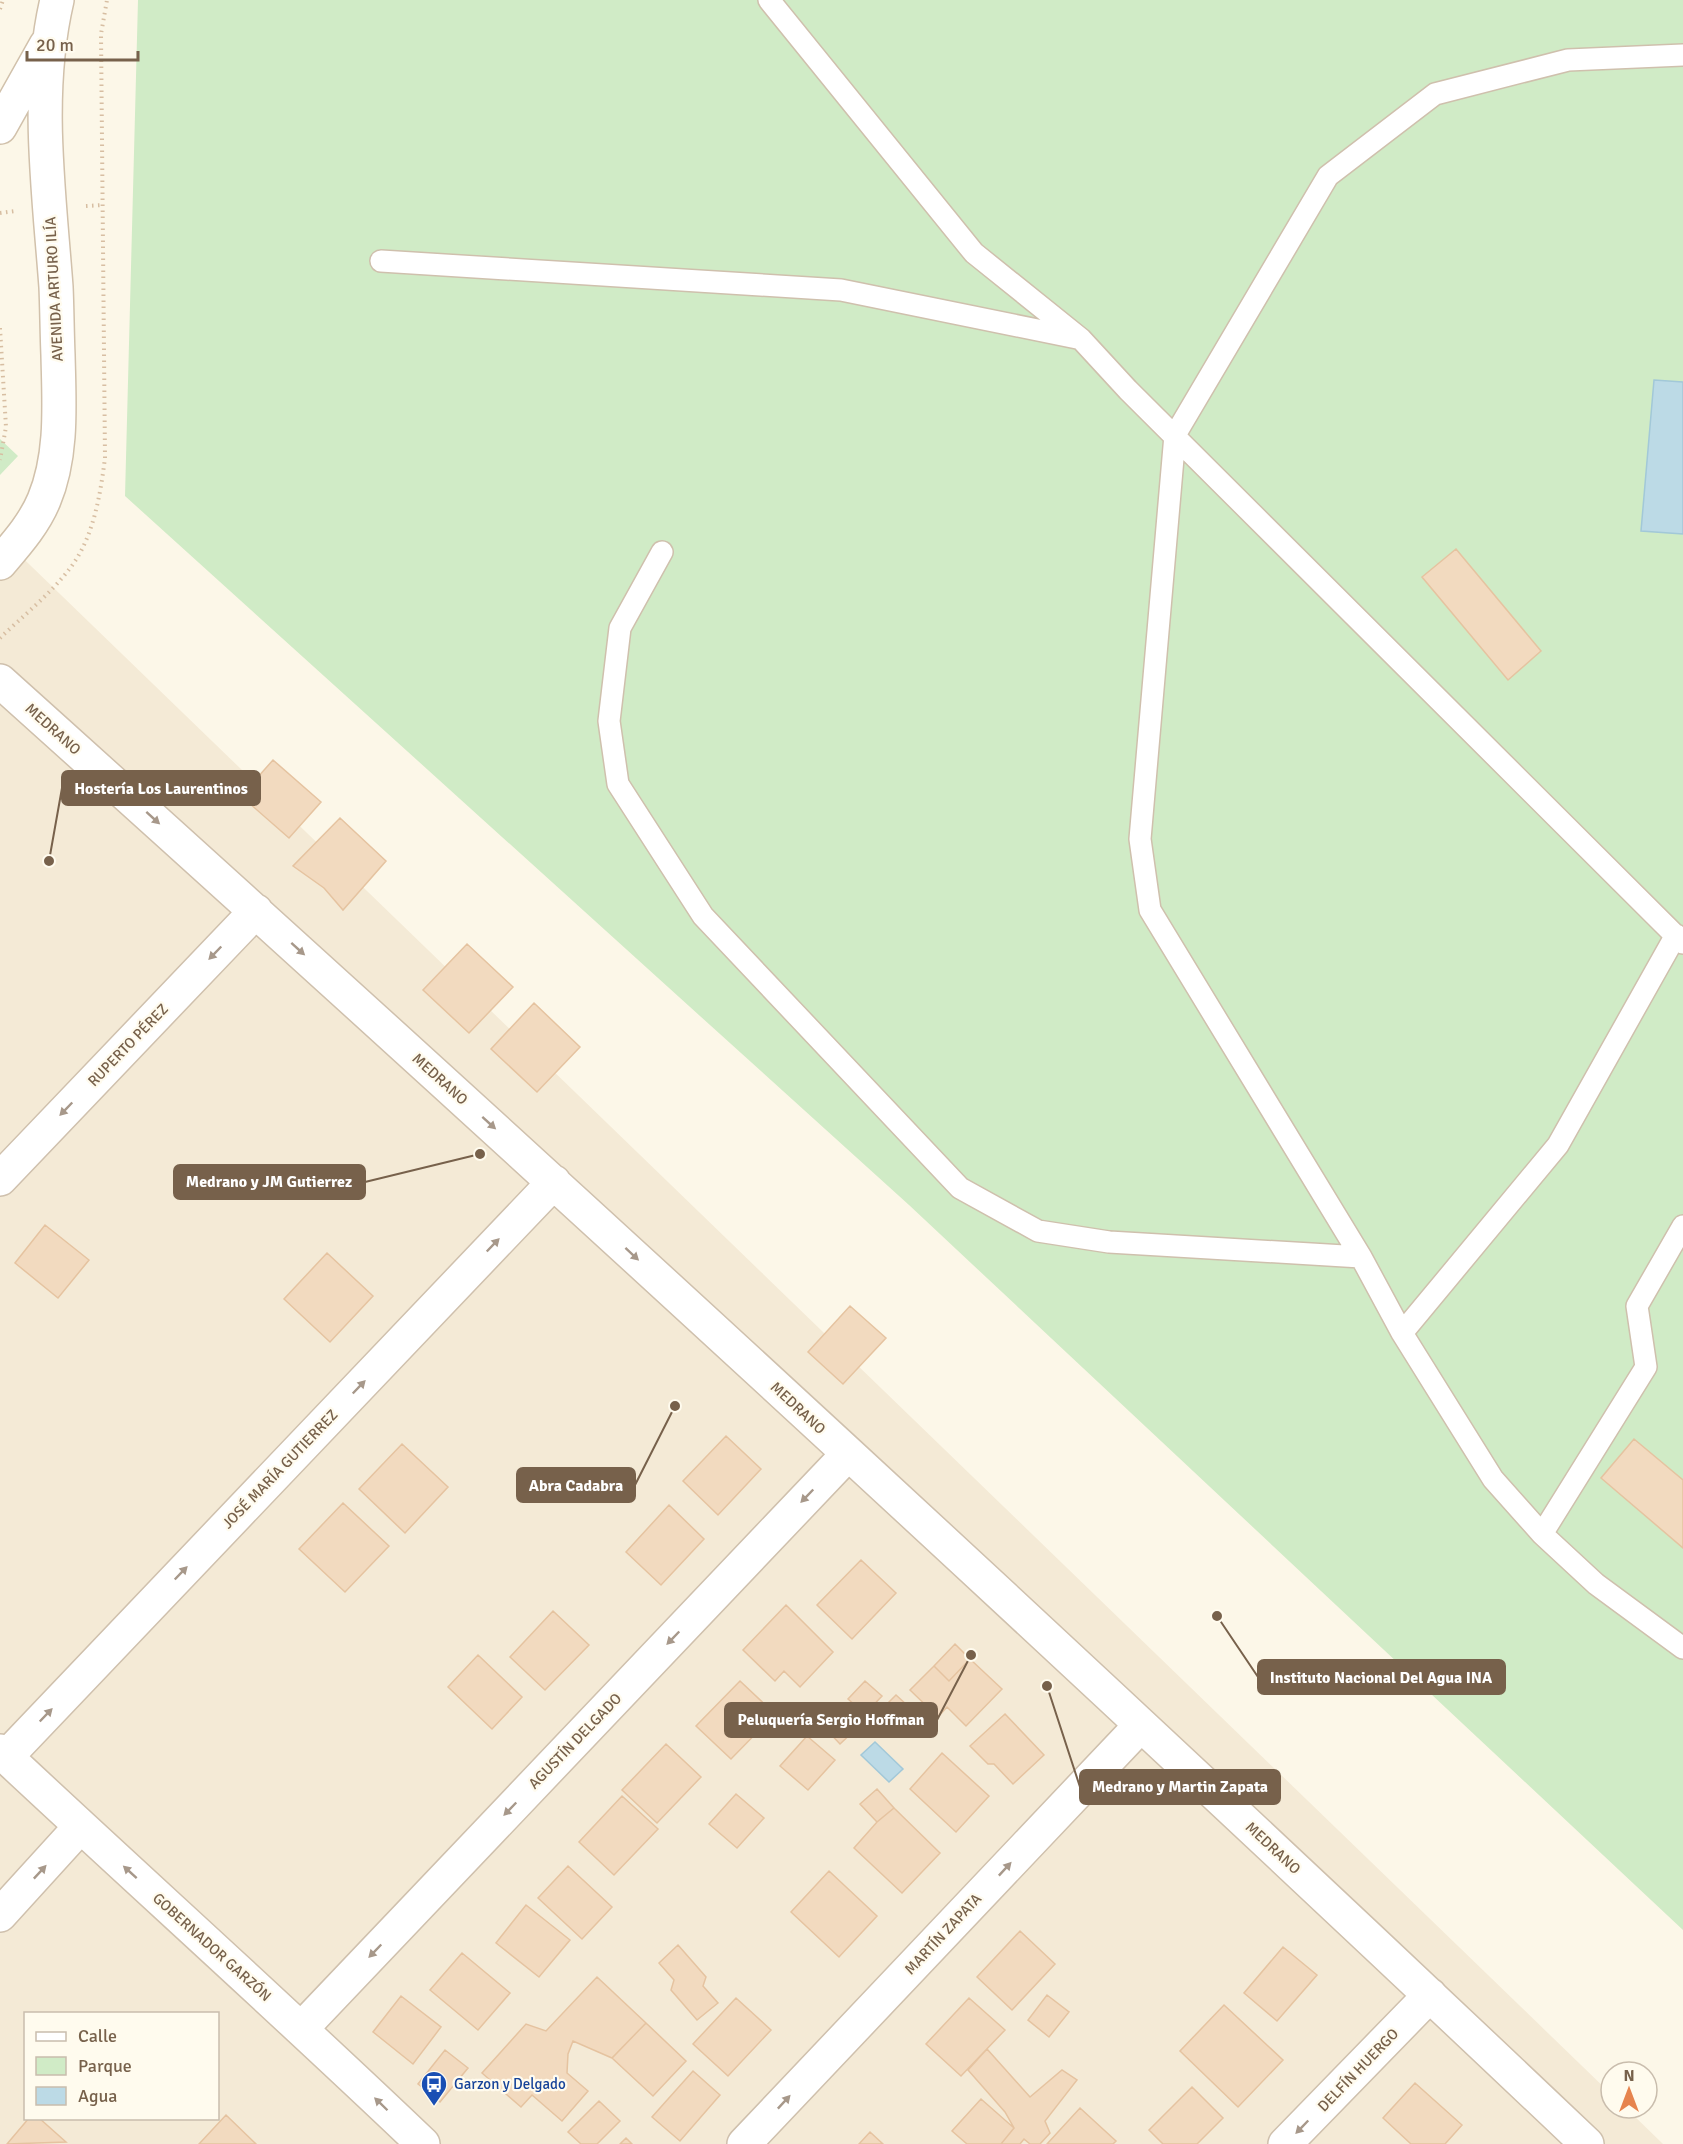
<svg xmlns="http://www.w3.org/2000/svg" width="1683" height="2144" font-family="Signika,sans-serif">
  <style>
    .residential { fill: #f4ead6; fill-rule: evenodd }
    .green { fill: #d0ebc6 }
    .water { fill: #bcdae6; stroke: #a2c8d8; stroke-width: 1.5 }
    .building { fill: #f2dabf; stroke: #e5c3a0; stroke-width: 1.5 }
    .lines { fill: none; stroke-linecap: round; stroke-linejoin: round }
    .service-casing { stroke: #cfc0ad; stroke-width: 24 }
    .minor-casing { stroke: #cfc0ad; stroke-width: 36 }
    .secondary-casing { stroke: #d1c1ab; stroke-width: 36 }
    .path { stroke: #d7bea2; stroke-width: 4; stroke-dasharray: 1.5 4.5; stroke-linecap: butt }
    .service { stroke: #fff; stroke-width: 21 }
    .minor { stroke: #fff; stroke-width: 33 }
    .secondary { stroke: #fff; stroke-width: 33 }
    .oneway { fill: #a7988a }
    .labels { text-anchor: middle; stroke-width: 4.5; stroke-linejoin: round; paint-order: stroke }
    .street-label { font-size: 15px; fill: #77614b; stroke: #fffbee }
    .transit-label { font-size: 15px; fill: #164399; stroke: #fffbee; text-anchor: start }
    .leader { fill: none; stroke: #77614b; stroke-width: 2 }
    .callout-dot { fill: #77614b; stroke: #fffbee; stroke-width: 2 }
    .callout { fill: #77614b; stroke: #77614b; stroke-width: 2 }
    .callout-label { font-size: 16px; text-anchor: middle; font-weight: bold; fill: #fff }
  </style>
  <rect width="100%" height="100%" fill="#fcf7e8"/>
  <path class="residential" d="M0,536L1611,2094V2108H1626L1663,2144H0ZM26,2014H218V2118H26Z"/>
  <path class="green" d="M138,0H1683V1930L909,1205L125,496Z
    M0,439L18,456L0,475Z"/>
  <path class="water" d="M1654,380L1683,382V534L1641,531Z
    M875,1742L903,1769L889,1782L861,1755Z"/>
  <path class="building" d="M1456,549L1541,651L1508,680L1422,577Z
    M273,760L321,802L289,838L241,796Z
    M340,818L386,861L343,910L324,888L293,866Z
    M467,944L513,987L469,1033L423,990Z
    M534,1003L580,1047L537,1092L491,1049Z
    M45,1225L89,1260L58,1298L15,1263Z
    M327,1253L373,1296L330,1342L284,1299Z
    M850,1306L886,1338L843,1384L808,1352Z
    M726,1436L761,1469L718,1515L683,1481Z
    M1634,1439L1683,1480V1548L1601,1478Z
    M402,1444L448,1487L405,1533L359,1489Z
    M343,1503L389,1546L345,1592L299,1549Z
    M669,1505L704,1539L661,1585L626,1552Z
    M861,1560L896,1593L852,1639L817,1605Z
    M786,1605L833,1652L800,1687L784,1671L775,1681L743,1650Z
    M553,1611L589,1645L545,1690L510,1657Z
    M955,1644L970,1659L949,1681L934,1666Z
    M478,1655L522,1697L492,1729L448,1687Z
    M970,1659L1002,1689L966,1726L947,1707L938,1717L910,1690L934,1666L949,1681Z
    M740,1681L775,1714L731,1759L696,1726Z
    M865,1681L882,1696L865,1714L848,1699Z
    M896,1695L919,1716L901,1736L877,1714Z
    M840,1711L856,1729L840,1744L823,1726Z
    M1005,1714L1044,1755L1013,1784L994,1764H988L970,1746Z
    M807,1736L835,1760L808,1790L780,1766Z
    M666,1744L701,1777L657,1823L622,1790Z
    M942,1753L989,1796L956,1832L910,1789Z
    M877,1789L894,1808L877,1822L860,1804Z
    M736,1794L764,1818L737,1848L709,1824Z
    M622,1796L658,1829L614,1875L579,1842Z
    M894,1808L940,1853L902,1893L854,1848L877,1822Z
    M568,1866L612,1907L582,1939L538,1898Z
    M829,1871L877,1916L839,1957L791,1912Z
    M526,1905L570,1940L539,1977L496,1943Z
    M1020,1931L1055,1964L1012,2010L977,1977Z
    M678,1945L706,1977L703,1986L718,2003L697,2020L671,1990L674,1980L659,1963Z
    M1283,1947L1317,1975L1277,2021L1244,1993Z
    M462,1953L510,1993L478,2030L430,1990Z
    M597,1977L646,2023L612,2058L573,2041L568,2054L567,2073L588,2091L562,2121L532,2095L521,2107L482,2073L526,2024L546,2031Z
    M1047,1995L1069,2012L1049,2037L1028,2020Z
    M401,1996L441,2027L413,2064L373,2032Z
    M736,1998L771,2030L728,2076L693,2044Z
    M969,1998L1005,2030L961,2076L926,2044Z
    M1224,2005L1283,2060L1238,2107L1180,2051Z
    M646,2023L686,2061L653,2096L612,2058Z
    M987,2049L1030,2097L1062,2070L1077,2080L1045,2121L1050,2133L1040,2144H1030L1024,2139L1020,2144H1001L1014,2128L1005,2112L968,2070Z
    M445,2050L468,2068L440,2102L418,2084Z
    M693,2071L720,2095L680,2141L652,2117Z
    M1415,2083L1462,2125L1445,2144H1411L1383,2118Z
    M1192,2087L1223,2118L1197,2144H1163L1149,2130Z
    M981,2099L1014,2128L1001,2144H967L952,2131Z
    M599,2101L620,2121L597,2144H581L568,2132Z
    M1080,2108L1116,2141L1113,2144H1047Z
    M226,2115L256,2144H199Z
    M29,2118H39L66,2142L7,2144Z
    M870,2132L883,2144H859Z
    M626,2138L632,2144H620Z"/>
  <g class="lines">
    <g class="service-casing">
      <path id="service" d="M769,0L974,253L1081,339L1128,390L1683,943
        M1683,55L1568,60L1435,94L1328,176L1175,435L1140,839L1150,910L1361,1257L1402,1333L1493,1479L1542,1534L1596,1584L1683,1648
        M381,261L841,290L1077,338
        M662,552L620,628L609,721L618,784L703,916L960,1188L1038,1231L1109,1242L1361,1257
        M1402,1333L1558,1145L1676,935
        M1542,1534L1646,1367L1637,1306L1683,1226"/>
    </g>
    <g class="minor-casing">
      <path id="minor" d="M0,681C535,1162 1065,1649 1587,2144
        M0,1179L256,911
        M0,1751C141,1883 284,2011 423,2144
        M6,1757L554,1182
        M0,1915L80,1827
        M302,2028L848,1454
        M744,2144L1141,1725
        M1285,2144L1430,1995"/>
    </g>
    <g class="secondary-casing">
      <path id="secondary" d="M0,127L46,45
        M0,563C17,543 34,524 44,500C63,455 59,402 58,355C57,332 57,309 56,287C49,192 35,94 57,0"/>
    </g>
    <path class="path" d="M0,9L3,0
      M86,206L103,205
      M0,213L15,211
      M0,328L6,427L0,460
      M0,638C21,618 50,594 67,572C93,541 100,497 105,458L101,34L107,0"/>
    <use href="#service" class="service"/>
    <use href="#minor" class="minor"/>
    <use href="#secondary" class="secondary"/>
  </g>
  <defs><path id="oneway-solid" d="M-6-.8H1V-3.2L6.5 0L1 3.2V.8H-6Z" transform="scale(1.5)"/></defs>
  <g class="oneway">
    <use href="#oneway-solid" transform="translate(153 818) rotate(42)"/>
    <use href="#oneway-solid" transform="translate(298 949) rotate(42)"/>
    <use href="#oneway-solid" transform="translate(215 953) rotate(134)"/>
    <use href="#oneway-solid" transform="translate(66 1109) rotate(134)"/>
    <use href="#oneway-solid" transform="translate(489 1123) rotate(42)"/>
    <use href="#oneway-solid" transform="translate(493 1245) rotate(-46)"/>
    <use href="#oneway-solid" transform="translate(632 1254) rotate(43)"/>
    <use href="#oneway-solid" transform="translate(359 1387) rotate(-46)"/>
    <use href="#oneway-solid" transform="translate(807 1496) rotate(134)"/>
    <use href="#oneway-solid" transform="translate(181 1573) rotate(-46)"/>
    <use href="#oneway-solid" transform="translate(673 1638) rotate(134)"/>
    <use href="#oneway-solid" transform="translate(46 1715) rotate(-46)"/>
    <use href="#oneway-solid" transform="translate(510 1809) rotate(134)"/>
    <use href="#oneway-solid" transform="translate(1005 1869) rotate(-47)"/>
    <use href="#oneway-solid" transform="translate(40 1872) rotate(-47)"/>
    <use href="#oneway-solid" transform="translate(130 1872) rotate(-138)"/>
    <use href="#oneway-solid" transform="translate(375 1951) rotate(134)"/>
    <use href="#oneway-solid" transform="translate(784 2102) rotate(-47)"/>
    <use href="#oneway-solid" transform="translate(381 2104) rotate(-136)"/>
    <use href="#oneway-solid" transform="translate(1302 2127) rotate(134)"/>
  </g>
  <defs>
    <g id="bus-pin" transform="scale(1.35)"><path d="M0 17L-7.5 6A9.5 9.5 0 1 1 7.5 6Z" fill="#1a4fb4" stroke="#fffbee"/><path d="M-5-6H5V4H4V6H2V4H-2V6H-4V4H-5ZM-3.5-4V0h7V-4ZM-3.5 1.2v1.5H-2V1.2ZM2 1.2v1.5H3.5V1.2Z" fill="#fff"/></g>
  </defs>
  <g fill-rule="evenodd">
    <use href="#bus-pin" x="434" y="2084"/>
  </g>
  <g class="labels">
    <g class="street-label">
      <text transform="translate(54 289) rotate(-93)" y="5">AVENIDA ARTURO ILÍA</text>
      <text transform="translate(53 729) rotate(42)" y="5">MEDRANO</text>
      <text transform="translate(128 1045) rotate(-46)" y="5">RUPERTO PÉREZ</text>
      <text transform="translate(440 1079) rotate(42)" y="5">MEDRANO</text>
      <text transform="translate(798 1408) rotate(43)" y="5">MEDRANO</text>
      <text transform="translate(280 1469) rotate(-46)" y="5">JOSÉ MARÍA GUTIERREZ</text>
      <text transform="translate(575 1741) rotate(-46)" y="5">AGUSTÍN DELGADO</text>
      <text transform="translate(1273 1848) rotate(43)" y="5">MEDRANO</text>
      <text transform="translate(943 1934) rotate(-47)" y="5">MARTÍN ZAPATA</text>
      <text transform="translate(212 1947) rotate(42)" y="5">GOBERNADOR GARZÓN</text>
      <text transform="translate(1358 2070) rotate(-46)" y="5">DELFÍN HUERGO</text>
    </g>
    <g class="transit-label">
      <text x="454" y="2089">Garzon y Delgado</text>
    </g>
  </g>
  <path class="leader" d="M49 861L62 788M480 1154L365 1182M675 1406L635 1485M1217 1616L1258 1677M971 1655L937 1720M1047 1686L1080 1787"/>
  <g class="callout-dot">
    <circle cx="49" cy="861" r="6"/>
    <circle cx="480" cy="1154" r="6"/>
    <circle cx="675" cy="1406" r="6"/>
    <circle cx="1217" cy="1616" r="6"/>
    <circle cx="971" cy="1655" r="6"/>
    <circle cx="1047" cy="1686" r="6"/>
  </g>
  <g class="callout">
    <rect x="62" y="771" width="198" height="34" rx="6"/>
    <rect x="174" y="1165" width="191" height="34" rx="6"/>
    <rect x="517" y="1468" width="118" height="34" rx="6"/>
    <rect x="1258" y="1660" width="247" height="34" rx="6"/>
    <rect x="725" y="1703" width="212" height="34" rx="6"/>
    <rect x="1080" y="1770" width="200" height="34" rx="6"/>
  </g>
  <g class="callout-label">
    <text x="161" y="794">Hostería Los Laurentinos</text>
    <text x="269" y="1187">Medrano y JM Gutierrez</text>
    <text x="576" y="1491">Abra Cadabra</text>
    <text x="1381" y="1683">Instituto Nacional Del Agua INA</text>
    <text x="831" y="1725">Peluquería Sergio Hoffman</text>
    <text x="1180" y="1792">Medrano y Martin Zapata</text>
  </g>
  <rect x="24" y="2012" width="195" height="108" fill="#fffbee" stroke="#c9bdad" stroke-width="1.5"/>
  <rect x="36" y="2032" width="30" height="9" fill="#ffffff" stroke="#c9bdad" stroke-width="1.5"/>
  <text x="78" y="2042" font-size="18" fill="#77614b">Calle</text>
  <rect x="36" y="2057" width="30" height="18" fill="#d0ebc6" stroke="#c9bdad" stroke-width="1.5"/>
  <text x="78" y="2072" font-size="18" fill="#77614b">Parque</text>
  <rect x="36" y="2087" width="30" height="18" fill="#bcdae6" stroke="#c9bdad" stroke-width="1.5"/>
  <text x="78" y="2102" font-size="18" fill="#77614b">Agua</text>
  <g transform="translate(1629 2090)"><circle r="28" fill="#fffbee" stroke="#c9bdad" stroke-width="1.5"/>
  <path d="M0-4.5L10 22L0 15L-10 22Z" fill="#e6844e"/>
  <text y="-9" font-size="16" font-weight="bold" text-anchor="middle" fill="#77614b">N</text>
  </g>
  <path d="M27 51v9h111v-9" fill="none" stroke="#77614b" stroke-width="3"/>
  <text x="36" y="51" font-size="18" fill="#77614b" stroke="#fffbee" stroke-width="4.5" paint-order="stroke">20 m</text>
</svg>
